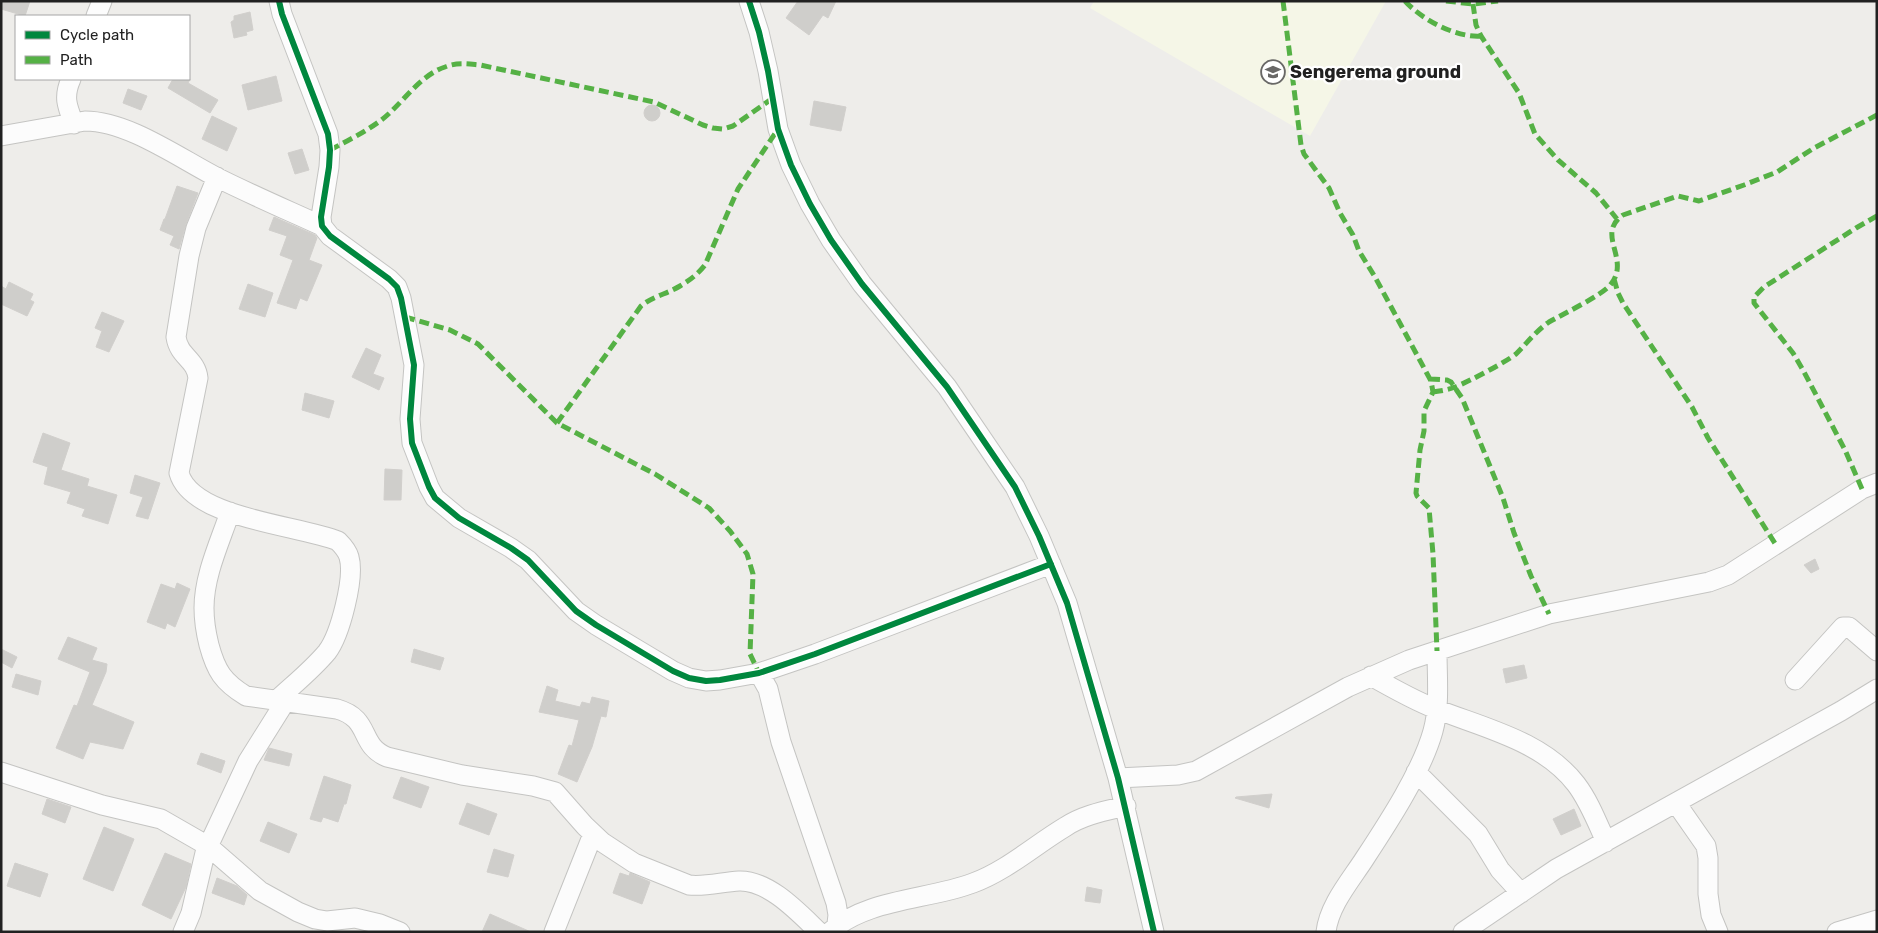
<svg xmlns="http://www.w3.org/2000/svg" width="1878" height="933" font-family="Rubik,sans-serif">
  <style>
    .education { fill: #f5f6e7 }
    .building { fill: #cfcecb; stroke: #d1cfcc }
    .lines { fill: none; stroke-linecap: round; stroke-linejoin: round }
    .minor-casing { stroke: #c4c4c2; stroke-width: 21 }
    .minor { stroke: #fcfcfc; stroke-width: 19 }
    .quiet { stroke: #55b145; stroke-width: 5; stroke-dasharray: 10 5; stroke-linecap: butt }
    .cycleway-casing { stroke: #fff; stroke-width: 9 }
    .cycleway { stroke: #00873e; stroke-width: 6 }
    .labels { text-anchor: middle; stroke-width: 4.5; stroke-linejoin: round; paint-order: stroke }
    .poi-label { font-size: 18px; font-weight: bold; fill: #212121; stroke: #fff; text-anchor: start }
  </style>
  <rect width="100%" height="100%" fill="#eeedea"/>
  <path class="education" d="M1094,1H1386L1310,136L1090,8Z"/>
  <path class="building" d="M1,1H30L25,16L1,9Z
    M798,1H836L828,18L823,15L809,35L786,18Z
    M250,12L253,30L246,32L247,35L234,38L231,22L234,20V16Z
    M276,76L282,101L248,110L242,85Z
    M173,79H190L188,83L218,100L210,113L168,88Z
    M128,89L147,96L141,110L123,103Z
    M814,101L846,107L841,131L810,125Z
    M644 113a8 8 0 1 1 16 0a8 8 0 1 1-16 0Z
    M212,116L237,128L227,151L202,139Z
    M302,149L309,170L295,174L288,153Z
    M177,186L198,193L186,224L179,249L170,245L174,236L160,230L164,219H165Z
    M274,217L315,235L317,238L309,260L322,265L307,301L300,298L296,309L277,303L293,260L280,255L287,236L269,230Z
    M9,282L33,294L30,300L34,302L27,316L1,304V286L6,289Z
    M248,284L273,293L265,317L239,309Z
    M102,312L124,321L109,352L96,347L102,331L95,328Z
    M366,348L381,355L373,374L384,378L379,390L352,377Z
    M305,393L334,401L329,418L302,410Z
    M43,433L70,443L61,470L89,479L87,486L117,495L108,524L82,516L85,509L67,503L71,492L44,484L48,467L33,462Z
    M385,469L402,470L401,500H384Z
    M135,475L160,483L148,519L136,516L143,497L130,493Z
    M1815,559L1819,569L1811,573L1804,565Z
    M177,583L190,589L175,627L167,623L165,629L147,622L161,584L175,589Z
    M68,637L97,648L92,660L107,664L106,672L92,705L134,722L123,749L90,742L83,759L56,748L74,705L77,706L90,672L58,659Z
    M1,649L17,657L12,668L1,662Z
    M414,649L444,658L440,670L411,662Z
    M1524,665L1527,678L1506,683L1503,669Z
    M16,674L41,681L38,695L12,687Z
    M547,686L558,690L555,701L580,707L582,702L590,704L592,697L609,701L606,717L601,716L592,747L577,782L558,774L569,745L572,746L579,720L539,712Z
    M269,748L292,754L289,766L264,760Z
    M201,753L225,761L221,773L197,764Z
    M324,776L351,785L346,804H344L338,822L323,817L321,822L310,819Z
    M401,777L429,787L421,808L393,798Z
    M1272,794L1269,808L1235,798L1236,797Z
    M47,799L71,807L65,823L42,814Z
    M467,803L497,814L489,835L459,824Z
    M1574,809L1581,826L1561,835L1553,819Z
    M268,822L297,834L289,853L260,841Z
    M104,827L134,839L113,891L83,879Z
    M494,849L514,855L508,877L487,872Z
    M165,853L191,864L186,887L171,919L142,905Z
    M15,863L48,874L40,897L7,886Z
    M620,873L629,876L630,873L650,882L642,904L613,893Z
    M217,878L237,886L247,895L244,905L212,893Z
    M1087,887L1102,890L1100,903L1085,901Z
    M490,914L531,932H482Z"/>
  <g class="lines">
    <g class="minor-casing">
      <path id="minor" d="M279,1L282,14L328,134L330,150L329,167L321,217L322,226L330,236L389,279L397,287L401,298L414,365L410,419L412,443L429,487L435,498L459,518L511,548L528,560L576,611L596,625L673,671L689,678L706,681L720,680L759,673L815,654L1051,564
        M749,1L759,32L768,71L778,129L791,165L810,204L831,240L862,284L947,387L1015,487L1039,536L1067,603L1118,778L1154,932
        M96,16L102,1
        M71,79C63,97 67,106 74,124
        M1,136L85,121C128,121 179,158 218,178C252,195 287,210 322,226
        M217,177L196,228L189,256L176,337C179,357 196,359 198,378L179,473C192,519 299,525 338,541C342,545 347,550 349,557C355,578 340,635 327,652C312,670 293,685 277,700
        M230,512C220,542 204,575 204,608C204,621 206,633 209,645C216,671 223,682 246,696L337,709C372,719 358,745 387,757L462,775L533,786L555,792L585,826L602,842L634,863L689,885C705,887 722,882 739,881C769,880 799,913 819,932
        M759,673L768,689L781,742L836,903L838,915L836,932
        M1371,676C1392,688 1413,700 1436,709C1484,728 1543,741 1576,784C1589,801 1597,822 1606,842
        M1795,680L1843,627H1849L1877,651
        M1,772L102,805L161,819L208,846L260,891L298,912L315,919L327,921L355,918L380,924L400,932
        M1416,772L1478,834L1500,870L1521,893
        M1118,778L1178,775L1196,771L1348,687L1409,660L1549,614L1709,582L1728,575L1862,489L1877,483
        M1676,803L1706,846L1708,858V894L1711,915L1718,932
        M183,932L191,913L205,853L248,761L285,702
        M554,932L593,834
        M830,932C865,899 928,900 973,883C1006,871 1035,845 1065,827C1083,815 1105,811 1126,806
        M1326,932C1329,905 1351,880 1365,858C1388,823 1422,771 1433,731C1440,706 1437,677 1437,651
        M1463,932L1556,869L1841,711L1877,689
        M1837,932L1877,920"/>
    </g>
    <use href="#minor" class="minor"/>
    <path class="quiet" d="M1283,1L1301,145L1304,154L1329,188L1340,213L1353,235L1359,251L1375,277L1431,381L1433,392L1424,411V431L1420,450L1416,493L1417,496L1429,508L1433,554L1437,651
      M1405,1C1421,19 1456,38 1481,36
      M1446,1L1473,4L1498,1
      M1473,4L1476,25L1481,36L1519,93L1535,134L1558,160L1596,193L1617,219
      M330,150C347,141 365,132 380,121C402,105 418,76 445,67C457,62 468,64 480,65L654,102L703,125L713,128L723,129L733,126L773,98
      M1614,279L1618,293L1623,303L1692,407L1708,438L1776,545
      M405,317L450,330L478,344L557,423L655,474L709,508L730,531L747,554L753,574L750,654L759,673
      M1430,379L1447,380L1451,382L1462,398L1503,498L1514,533L1531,576L1549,614
      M1433,392C1440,391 1448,390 1455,387C1468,382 1506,362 1516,354C1527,343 1536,331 1549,322C1563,314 1603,295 1611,284C1631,259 1595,234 1623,215L1678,196L1699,201L1744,185L1777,172L1814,148L1877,115
      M557,423L641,306C653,296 667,294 680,286C690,280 698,274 705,265L738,189L778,129
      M1862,489L1845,450L1803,370L1793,353L1754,303V297L1764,287L1856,228L1877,216"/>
    <g class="cycleway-casing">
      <path id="cycleway" d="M279,1L282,14L328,134L330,150L329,167L321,217L322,226L330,236L389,279L397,287L401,298L414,365L410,419L412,443L429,487L435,498L459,518L511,548L528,560L576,611L596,625L673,671L689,678L706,681L720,680L759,673L815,654L1051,564
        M749,1L759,32L768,71L778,129L791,165L810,204L831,240L862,284L947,387L1015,487L1039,536L1067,603L1118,778L1154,932"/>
    </g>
    <use href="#cycleway" class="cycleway"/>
  </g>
  <defs>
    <g id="school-ring" transform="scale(1.25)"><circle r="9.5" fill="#fff" stroke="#696867" stroke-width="1.5"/><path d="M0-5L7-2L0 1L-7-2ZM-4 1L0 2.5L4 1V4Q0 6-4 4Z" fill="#696867"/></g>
  </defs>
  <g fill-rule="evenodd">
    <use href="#school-ring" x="1273" y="72"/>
  </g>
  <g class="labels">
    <g class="poi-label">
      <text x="1290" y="78">Sengerema ground</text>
    </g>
  </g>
  <rect width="1878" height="933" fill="none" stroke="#212121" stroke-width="5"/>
  <rect x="15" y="15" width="175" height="65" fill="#ffffff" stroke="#a6a6a6"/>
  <rect x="25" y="31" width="25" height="8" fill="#00873e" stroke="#a6a6a6"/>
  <text x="60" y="40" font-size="15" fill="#212121">Cycle path</text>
  <rect x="25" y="56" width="25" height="8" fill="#55b145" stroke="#a6a6a6"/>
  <text x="60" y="65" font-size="15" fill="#212121">Path</text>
</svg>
